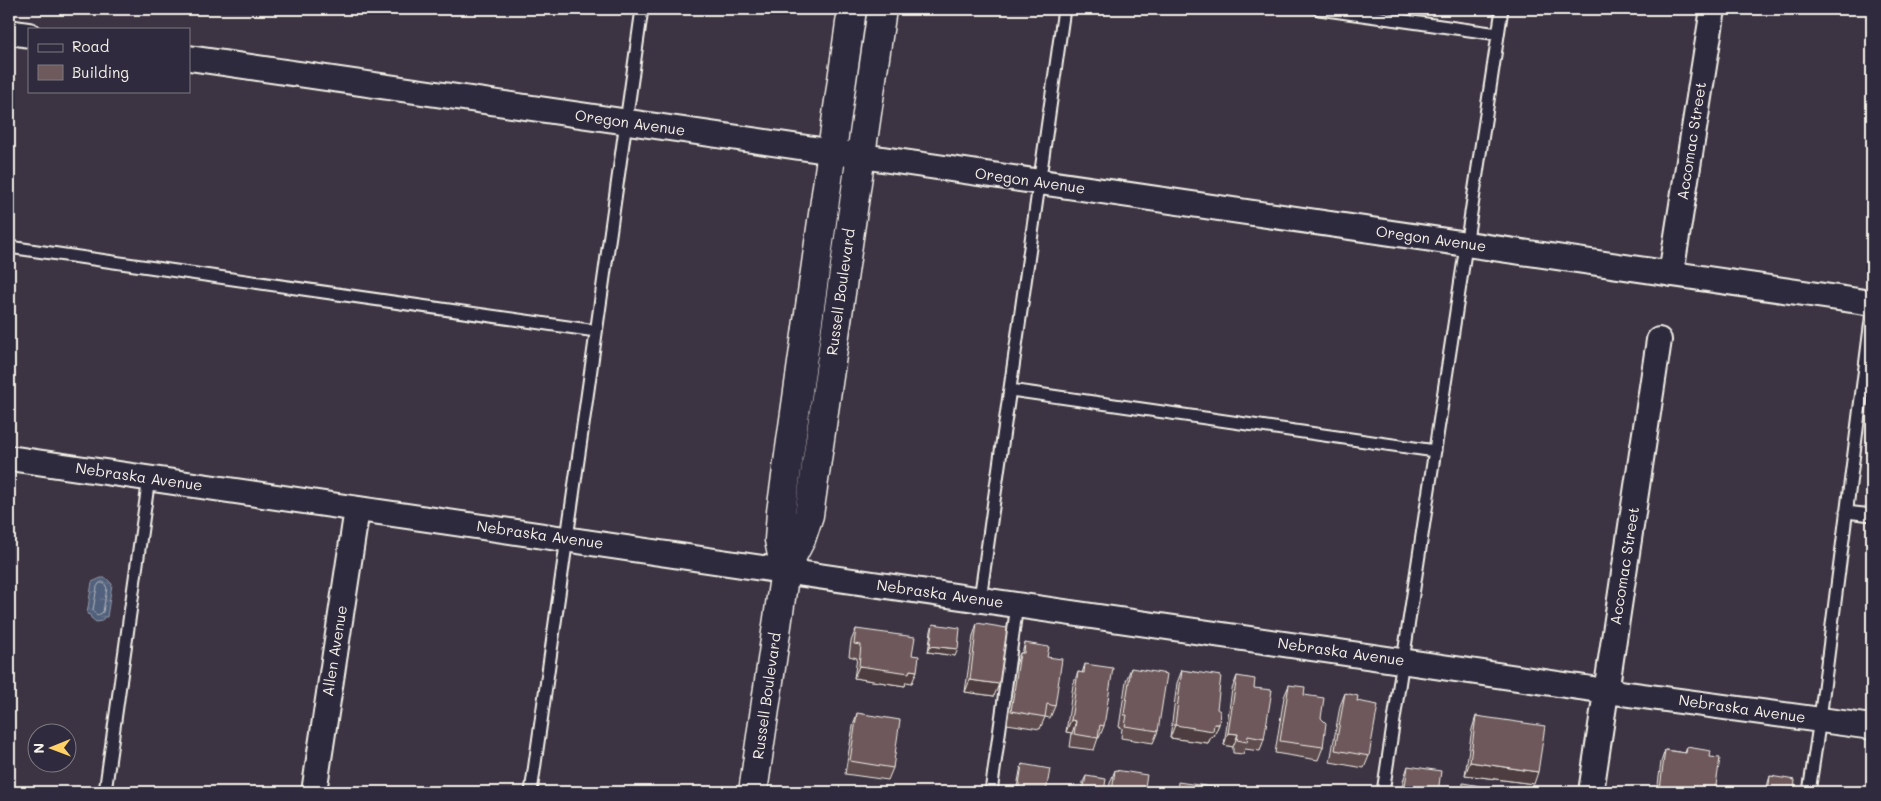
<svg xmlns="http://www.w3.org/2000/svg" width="1881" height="801" font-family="Mali,sans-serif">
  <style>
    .water { fill: url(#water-ripples); stroke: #929aa7 }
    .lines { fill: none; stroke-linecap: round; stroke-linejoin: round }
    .shore { stroke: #b3b7bc; stroke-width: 1 }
    .lane-casing { stroke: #f4f1e8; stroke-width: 15 }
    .street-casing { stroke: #f4f1e8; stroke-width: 28 }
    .secondary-casing { stroke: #f4f1e8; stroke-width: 31 }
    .lane { stroke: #2f2a3d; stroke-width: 11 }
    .street { stroke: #2f2a3d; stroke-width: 24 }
    .secondary { stroke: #2f2a3d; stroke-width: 28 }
    .wall { fill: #5f4d4f; stroke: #f4f1e8 }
    .shaded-wall { fill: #4d3e40; stroke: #f4f1e8 }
    .building { fill: #6e595c; stroke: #f4f1e8 }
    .labels { text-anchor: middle; stroke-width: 4; stroke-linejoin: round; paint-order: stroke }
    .street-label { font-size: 15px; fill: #f4f1e8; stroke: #2f2a3d }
  </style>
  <defs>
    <pattern id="water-ripples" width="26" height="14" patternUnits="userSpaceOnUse" patternTransform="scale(1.25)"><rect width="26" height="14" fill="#51607b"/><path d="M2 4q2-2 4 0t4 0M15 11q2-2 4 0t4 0" fill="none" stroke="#6b778e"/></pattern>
  </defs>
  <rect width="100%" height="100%" fill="#3c3343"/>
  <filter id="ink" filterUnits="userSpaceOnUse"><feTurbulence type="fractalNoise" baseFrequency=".02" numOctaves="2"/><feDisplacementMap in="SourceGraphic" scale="10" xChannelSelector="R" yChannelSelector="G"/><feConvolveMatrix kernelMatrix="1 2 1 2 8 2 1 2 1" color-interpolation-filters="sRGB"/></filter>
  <g filter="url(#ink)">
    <path class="water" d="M101,578H106L112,584L107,617H104L102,621L96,622L91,618L90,615L87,614L92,582Z"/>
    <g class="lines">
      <path class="shore" d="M100,583H104L107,588L103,612L97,616L93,610L97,587Z"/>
      <g class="lane-casing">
        <path id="lane" d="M1319,9L1498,34
          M9,247L596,331
          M1010,390L1435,451
          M1846,512L1872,515
          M980,599L1064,9
          M105,792L149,478
          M531,792L642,9
          M991,792L1017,605
          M1383,792L1502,9
          M1809,792L1820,719L1872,312"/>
      </g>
      <g class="street-casing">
        <path id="street" d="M9,32L29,35
          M189,58L1872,303
          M1671,274L1713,9
          M9,458L1606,691L1872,727
          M314,792L357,509
          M1591,792L1659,340"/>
      </g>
      <g class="secondary-casing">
        <path id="secondary" d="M785,570L801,539L809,515L882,9
          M753,792L785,570L779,540L781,512L852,9"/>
      </g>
      <use href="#lane" class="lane"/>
      <use href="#street" class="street"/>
      <use href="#secondary" class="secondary"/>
    </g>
    <path class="wall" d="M977,623L994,696L965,692L973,636Z
      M933,624L955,656L928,652L931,631Z
      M856,629L912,655V683L906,682L905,686L854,678L857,658L849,656L851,641Z
      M1025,643L1047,657L1055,706L1050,718L1045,717L1040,729L1007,724L1016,665L1020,653H1022Z
      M1085,664L1104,726L1099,738H1098L1094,750L1070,747L1072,733L1066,732L1073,685L1078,672L1082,673Z
      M1131,668L1158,731L1153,743L1121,738L1122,728L1119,727L1126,681Z
      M1182,670L1217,709L1219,724L1214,736L1211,737L1208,743L1170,738L1177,683Z
      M1237,676L1254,688L1264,739L1260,751L1245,749L1243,754L1233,753V747L1224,745L1232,689Z
      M1289,685L1304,695L1321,718L1323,747L1318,760L1275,753L1284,697Z
      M1345,693L1357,701L1369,756L1364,768L1330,762L1340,706Z
      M857,713L893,768L888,780L845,774L853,726Z
      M1476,716L1534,784L1465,775L1472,729Z
      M1687,747L1710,757L1715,792H1657L1661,762L1665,750L1685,753Z
      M1022,764L1046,792H1016L1020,771Z
      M1408,766L1438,792H1401L1404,778Z
      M1115,770L1144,792H1109L1110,783Z
      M1086,776L1104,792H1082L1083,782Z
      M1770,776L1794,792H1766L1768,783Z"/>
    <path class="shaded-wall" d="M930,646L958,649L955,656L928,652Z
      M859,666L910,670L917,671L912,683L906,682L905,686L854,678Z
      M970,680L999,684L994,696L965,692Z
      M1071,720L1076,721L1072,733L1066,732Z
      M1214,724H1219L1214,736L1211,737L1208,743L1170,738L1175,725Z
      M1228,733L1238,734L1233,747L1224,745Z
      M1470,762L1538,772L1534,784L1465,775Z
      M1660,789L1681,792H1659Z"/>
    <path class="building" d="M977,623L1007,628L999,684L970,680Z
      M933,624L960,628L958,649L930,646Z
      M856,629L915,637L912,655L919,656L917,671L910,670L909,673L859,666L861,645L854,644Z
      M1025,643L1049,647L1047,657L1062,659L1055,706L1047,704L1045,717L1011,711L1020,653H1024Z
      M1085,664L1113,668L1104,726L1100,725L1098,738L1074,734L1076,721L1071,720L1078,672L1084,673Z
      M1131,668L1167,674L1158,731L1125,726L1127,715H1124Z
      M1182,670L1221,676L1217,709L1220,711L1219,724H1214L1213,731L1175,725Z
      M1237,676L1255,679L1254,688L1272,690L1264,739L1248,736L1247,742L1237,740L1238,734L1228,733Z
      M1289,685L1305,687L1304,695L1324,698L1321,718L1326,723L1323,747L1280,741Z
      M1345,693L1358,696L1357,701L1378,705L1369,756L1335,750Z
      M857,713L900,720L893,768L850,761Z
      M1476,716L1545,726L1538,772L1470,762Z
      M1687,747L1711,751L1710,757L1720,758L1715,792H1681L1660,789L1665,750L1686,753Z
      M1022,764L1050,769L1046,792H1018Z
      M1408,766L1441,771L1438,792H1404Z
      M1115,770L1147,775L1144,792H1112Z
      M1086,776L1106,779L1104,792H1083Z
      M1770,776L1795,780L1794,792H1768Z
      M1178,782L1212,787L1211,792H1177Z
      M1463,783L1480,786V790L1495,792H1462Z
      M1275,790L1287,792H1275Z"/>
  </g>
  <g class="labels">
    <g class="street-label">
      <text transform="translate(630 123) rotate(8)" y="5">Oregon Avenue</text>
      <text transform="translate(1692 141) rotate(-81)" y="5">Accomac Street</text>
      <text transform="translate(1030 181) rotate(8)" y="5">Oregon Avenue</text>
      <text transform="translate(1431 239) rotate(8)" y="5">Oregon Avenue</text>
      <text transform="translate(841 292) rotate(-82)" y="5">Russell Boulevard</text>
      <text transform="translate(139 477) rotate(8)" y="5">Nebraska Avenue</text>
      <text transform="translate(540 535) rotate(8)" y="5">Nebraska Avenue</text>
      <text transform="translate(1625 566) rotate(-81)" y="5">Accomac Street</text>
      <text transform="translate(940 594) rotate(8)" y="5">Nebraska Avenue</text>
      <text transform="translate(335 651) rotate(-81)" y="5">Allen Avenue</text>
      <text transform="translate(1341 652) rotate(8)" y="5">Nebraska Avenue</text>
      <text transform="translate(767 696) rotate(-82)" y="5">Russell Boulevard</text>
      <text transform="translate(1742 709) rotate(8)" y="5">Nebraska Avenue</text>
    </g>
  </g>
  <rect width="1881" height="801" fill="none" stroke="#2f2a3d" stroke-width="30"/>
  <rect x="15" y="15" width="1851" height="771" fill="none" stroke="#f4f1e8" stroke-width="2" filter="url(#ink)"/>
  <rect x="28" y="28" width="162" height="65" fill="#2f2a3d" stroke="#7e7a81"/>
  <rect x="38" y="44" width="25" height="8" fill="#2f2a3d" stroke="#7e7a81"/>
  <text x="72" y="52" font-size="15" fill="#f4f1e8">Road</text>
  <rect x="38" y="65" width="25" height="15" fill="#6e595c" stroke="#7e7a81"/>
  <text x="72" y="78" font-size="15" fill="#f4f1e8">Building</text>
  <g transform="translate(52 748) rotate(269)"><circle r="24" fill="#2f2a3d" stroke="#7e7a81"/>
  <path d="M0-4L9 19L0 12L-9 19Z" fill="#ffd166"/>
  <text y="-8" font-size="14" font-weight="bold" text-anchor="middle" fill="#f4f1e8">N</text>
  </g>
</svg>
